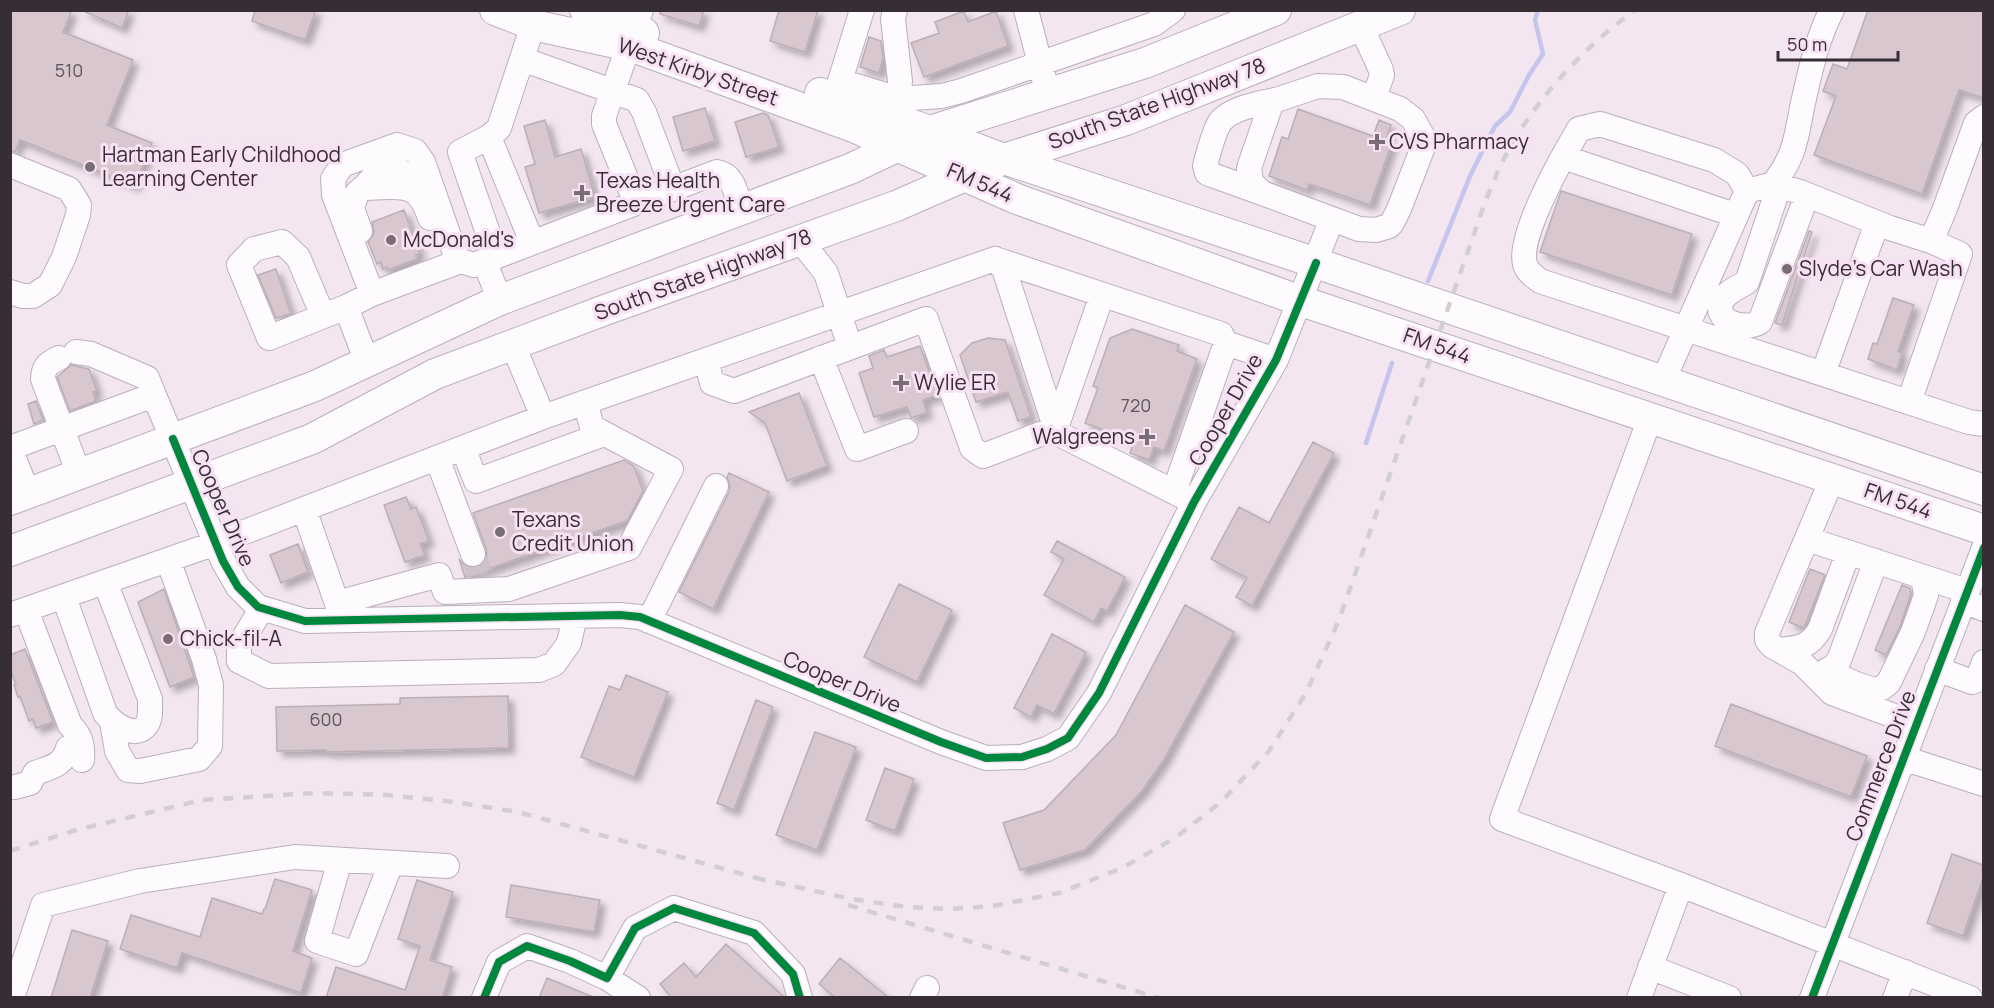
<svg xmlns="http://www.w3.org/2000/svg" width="1994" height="1008" font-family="Manrope,sans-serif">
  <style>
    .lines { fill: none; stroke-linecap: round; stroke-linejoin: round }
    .stream { stroke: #c4c4ed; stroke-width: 4.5 }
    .building { fill: #d8c7ce; stroke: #baafb5; stroke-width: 1.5; filter: url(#shadow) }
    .minor-tunnel { stroke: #cdc1cb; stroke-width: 24; stroke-dasharray: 24 12; stroke-linecap: butt }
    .minor-casing { stroke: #bab0b8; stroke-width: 26 }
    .major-casing { stroke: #bab0b8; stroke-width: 32 }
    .minor { stroke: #fdfbfd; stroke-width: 24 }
    .major { stroke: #fdfbfd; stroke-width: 30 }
    .rail { stroke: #d2ced1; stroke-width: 4.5; stroke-dasharray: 10 10; stroke-linecap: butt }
    .cycleway-casing { stroke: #f8e1f4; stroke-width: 11 }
    .cycleway { stroke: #00873e; stroke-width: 8 }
    .poi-dot { fill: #796e76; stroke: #f8e1f4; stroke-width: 2 }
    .labels { text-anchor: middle; stroke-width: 6; stroke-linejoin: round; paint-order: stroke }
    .number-label { font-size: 18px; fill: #5f545b }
    .street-label { font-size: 21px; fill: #372e35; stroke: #f8e1f4 }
    .poi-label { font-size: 21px; fill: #372e35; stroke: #f8e1f4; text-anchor: start }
  </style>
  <defs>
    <filter id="shadow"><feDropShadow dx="5.5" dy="5.5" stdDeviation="3" flood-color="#0004"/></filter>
  </defs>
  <rect width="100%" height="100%" fill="#f3e6f0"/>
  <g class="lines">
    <path class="stream" d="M1428,281L1470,176L1495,126L1510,112L1529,75L1543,54L1535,20L1538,10
      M1366,443L1392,363"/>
  </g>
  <path class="building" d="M10,10H72L63,32L133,60L107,125L152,143L135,186L20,140L15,152L10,151Z
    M81,10H129L122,28Z
    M255,10H316L305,40L252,21Z
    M660,10H704L699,26L660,14Z
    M779,10H818L805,52L770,41Z
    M1868,10H1983V98L1959,90L1922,194L1814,155L1836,96L1823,91L1833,64L1847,69Z
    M964,11L968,22L996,11L1008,46L924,77L911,43L939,33L935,22Z
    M869,37L881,41L883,59L879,73L860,67Z
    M705,108L715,141L683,151L673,117Z
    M1298,109L1373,136L1379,120L1391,125L1386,140L1392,143L1370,205L1309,184L1307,190L1269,176L1282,137L1288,139Z
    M763,113L768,115L779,147L746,157L735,122Z
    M545,120L555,157L581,149L595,197L539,213L525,167L535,164L524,126Z
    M1561,191L1692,234L1672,295L1540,252Z
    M404,210L420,254L416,255L417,259L388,270L387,267L383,269L381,262L377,264L368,242L374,233L372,222Z
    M1809,231L1812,232L1782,325L1775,323Z
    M276,269L291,314L276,318L258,275Z
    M1893,298L1914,305L1898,351L1902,353L1897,370L1868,359L1873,343L1877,344Z
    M1132,329L1179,345L1177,351L1197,359L1164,451L1154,447L1149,460L1130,453L1134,441L1085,423L1098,388L1093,386L1110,338Z
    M988,338L1005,340L1031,417L1018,421L1008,392L976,402L960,355L972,343Z
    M920,346L938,395L923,400L927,413L911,418L907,407L874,417L859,373L873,368L869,356L884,350L887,357Z
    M71,365L89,369L97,391L93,392L96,401L70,411L57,377Z
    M799,393L827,466L787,481L765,423L749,412Z
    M36,401L43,420L34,424L28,404Z
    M1313,442L1334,453L1252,606L1236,597L1247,578L1211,559L1239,507L1269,523Z
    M624,460L634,466L643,491L627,521L465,577L459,559L464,565L470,568L477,567L484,563L487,556L486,549L473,513Z
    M729,473L769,492L713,609L679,592L729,492L730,485L727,477Z
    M406,497L411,509L416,507L429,541L420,544L425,555L405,562L384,505Z
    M1057,541L1125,577L1107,611L1101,608L1094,622L1044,595L1064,559L1051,552Z
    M298,544L308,572L281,583L270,555Z
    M1810,569L1825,575L1804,628L1789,622Z
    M899,584L952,610L917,682L864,657Z
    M1902,585L1910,588L1911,594L1900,627L1886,655L1875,650Z
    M164,589L194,677L170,687L138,602Z
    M1185,605L1234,632L1163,761L1142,791L1085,850L1020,870L1003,823L1044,810L1116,735Z
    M1052,634L1086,652L1054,714L1037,705L1031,717L1014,708Z
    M25,649L53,722L36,728L33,719L29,721L20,696L18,697L14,685H16L10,669V655Z
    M626,675L668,692L634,777L581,757L609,686L620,690Z
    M508,696L509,748L326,752V750L277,751L276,707L400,704V698Z
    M756,700L773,707L734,810L717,803Z
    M1731,704L1867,756L1851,797L1715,746Z
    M815,732L856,747L817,850L776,835Z
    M885,768L914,779L895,831L866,820Z
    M1952,854L1983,865V878L1963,936L1927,923Z
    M275,879L312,890L293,951L312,958L301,993L182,953L177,968L120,949L131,915L200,937L212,898L262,914L264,909H265Z
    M417,880L453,892L430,960L452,967L442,998H326L336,967L405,990L420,946L398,939Z
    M511,885L600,900L594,932L506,917Z
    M72,930L108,941L90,998H51Z
    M726,944L785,998H672L660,984L684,963L696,977Z
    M840,958L889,998H836L819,984Z
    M547,978L593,997V998H539Z"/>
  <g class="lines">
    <path class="minor-tunnel" d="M473,554L480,573"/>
    <g class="minor-casing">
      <path id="minor" d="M895,10L893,19L900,81L898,99
        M1026,10L1048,94
        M1361,26L1381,70L1382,75L1374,98
        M522,59L637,100L644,112L673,189
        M840,81L898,99L942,96L961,91L1154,24L1173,10
        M835,97L862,10
        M489,137L532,242
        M1563,157L1735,215
        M10,165L69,189L79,205L78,215L64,257L50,285L33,296H23L10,292
        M1773,184C1796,155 1796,137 1803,103C1810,72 1817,38 1832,10
        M1779,186L1747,282C1739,287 1728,291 1723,299C1710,320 1743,332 1760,322L1807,195
        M363,188C369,182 375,174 382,171C397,165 414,177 417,192
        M1747,191L1737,174L1714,160L1600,124L1579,129C1564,154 1517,236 1525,264C1527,272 1534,276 1540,281L1969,422L1984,424
        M1262,193L1212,175L1207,173L1205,166C1208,154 1214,132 1220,122C1230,109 1261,102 1276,100
        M636,203L604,124V116L641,10
        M360,231L352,208L357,193L363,188C400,188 417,178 430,218
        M800,240L826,273L850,347
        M496,256L460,152L489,137L499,128L533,25
        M995,259L1221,334L1226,343L1174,492
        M484,261L500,300
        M372,294L334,195L333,179L342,165L397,145L415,151L423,162L458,262
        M346,307L367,362
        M323,316L298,257L282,242L254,249L239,265L269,338L346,307L372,294L458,262L461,261L474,265L717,172C735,175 736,196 741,210
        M1226,343L1276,360
        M513,345L543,417
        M76,352L91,354L147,378L154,395
        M59,358C48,363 43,367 43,379L79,474
        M821,358L857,449L906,431
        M706,360L712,383L734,391L926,319L972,448L983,456L1056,428L1102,295
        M1823,374L1877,223
        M1663,381L1747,191L1773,184L1800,192L1890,228L1931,241L1944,211L1976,123L1984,117
        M1909,402L1960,254L1931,241
        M1650,418L1502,819L1681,885L1970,998
        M10,448L154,395L223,561L238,587L258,607L305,621L620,615L640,617L941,742L986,758L1022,757L1047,749L1068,738L1099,693L1194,502L1276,360L1332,219L1359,229L1376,230L1389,226L1392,223L1399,209L1423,147L1422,135L1413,119L1400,109L1343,87L1318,86L1276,100L1271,104L1249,168L1251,182L1262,193L1332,219
        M10,448L28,494
        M463,448L476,481L604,434
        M437,458L473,554
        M1832,479L1767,633V640L1772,646L1802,663L1832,693L1916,724
        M304,509L342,618
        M1807,539L1967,591
        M64,597L105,713C113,724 136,741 147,724C151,718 150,707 150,699L105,582
        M1963,601L1984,609
        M337,603L439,575L445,592L509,589L629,548L671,469L592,427L585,402
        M262,608L239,646V661L269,676L539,670L554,664L569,643L575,616
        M26,610L70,725C81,736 83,745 82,760
        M10,615L216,543L543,417L995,259L1004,269L1057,433L1194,502
        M649,621L716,486
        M1779,650C1799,648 1810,647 1820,629L1848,553
        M1937,669L1972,682L1977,680L1984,662
        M1827,670C1840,676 1868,693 1882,688C1883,687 1889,683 1889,682L1913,632L1923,604L1926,595L1923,577
        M1817,678L1834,666L1839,660L1876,561
        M112,722L117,751L128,770L140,771L199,759L210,746L211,685L204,659L168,560
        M1903,758L1984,784
        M15,787L30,783L35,773C51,767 63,766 68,748
        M340,860L317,941L356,954L391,863
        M1650,967L1729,998
        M607,978L638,998
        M12,998L43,905L140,881L295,857L447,866
        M484,998L499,962L527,946L570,961L607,978L635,928L674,908L754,933L793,974L800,998
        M922,998L927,988
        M1639,998L1681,885
        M1812,998L1984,548
        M1895,998L1905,972"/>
    </g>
    <g class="major-casing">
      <path id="major" d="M495,10L533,25L630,46L856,128L1017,199L1301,301L1984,530
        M585,10L644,33
        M820,93L930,131L1004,159L1316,263L1984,490
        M10,500L315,386L500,300L850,169L930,131L1145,63L1276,10
        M10,551L312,439L435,374L605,310L896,206L1004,159L1126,120L1400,10"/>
    </g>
    <use href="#minor" class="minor"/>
    <use href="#major" class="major"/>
    <path class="rail" d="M10,851L76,830L202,800L315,793L387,795L454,802L518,812L764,880
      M756,878L851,899L907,907L950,909L993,906L1059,893L1122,868L1175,838L1221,802L1269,751L1306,693L1339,620L1481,214C1486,199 1492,185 1498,171C1528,107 1578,52 1635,10
      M848,905L1159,998"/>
    <g class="cycleway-casing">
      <path id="cycleway" d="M173,439L223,561L238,587L258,607L305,621L620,615L640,617L941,742L986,758L1022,757L1047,749L1068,738L1099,693L1194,502L1276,360L1316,263
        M484,998L499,962L527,946L570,961L607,978L635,928L674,908L754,933L793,974L800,998
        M1812,998L1984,548"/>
    </g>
    <use href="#cycleway" class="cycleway"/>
  </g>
  <g class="poi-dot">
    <path d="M1374 133h6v6h6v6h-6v6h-6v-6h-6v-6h6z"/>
    <circle cx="90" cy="167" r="6"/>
    <path d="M579 184h6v6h6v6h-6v6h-6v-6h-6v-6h6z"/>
    <circle cx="391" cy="240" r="6"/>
    <circle cx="1787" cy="269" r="6"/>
    <path d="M898 374h6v6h6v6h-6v6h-6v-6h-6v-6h6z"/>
    <path d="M1144 428h6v6h6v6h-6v6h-6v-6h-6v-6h6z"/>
    <circle cx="500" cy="532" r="6"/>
    <circle cx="168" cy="639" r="6"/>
  </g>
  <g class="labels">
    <g class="number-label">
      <text x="69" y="77">510</text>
      <text x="1136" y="412">720</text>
      <text x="326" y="726">600</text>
    </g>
    <g class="street-label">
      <text transform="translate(698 72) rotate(19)" y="7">West Kirby Street</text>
      <text transform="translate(1157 104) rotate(-20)" y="7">South State Highway 78</text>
      <text transform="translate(980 183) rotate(23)" y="7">FM 544</text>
      <text transform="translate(703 275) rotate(-20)" y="7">South State Highway 78</text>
      <text transform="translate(1437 346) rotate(19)" y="7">FM 544</text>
      <text transform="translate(1226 410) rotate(-60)" y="7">Cooper Drive</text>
      <text transform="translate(1898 501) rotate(19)" y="7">FM 544</text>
      <text transform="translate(223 508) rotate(66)" y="7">Cooper Drive</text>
      <text transform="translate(842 682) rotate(23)" y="7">Cooper Drive</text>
      <text transform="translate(1881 766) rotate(-69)" y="7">Commerce Drive</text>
    </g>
    <g class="poi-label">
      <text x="1389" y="149">CVS Pharmacy</text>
      <text x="102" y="162">Hartman Early Childhood<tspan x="102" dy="24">Learning Center</tspan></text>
      <text x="596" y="188">Texas Health<tspan x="596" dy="24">Breeze Urgent Care</tspan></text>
      <text x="403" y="247">McDonald's</text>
      <text x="1799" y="276">Slyde's Car Wash</text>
      <text x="914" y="390">Wylie ER</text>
      <text x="1135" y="444" text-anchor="end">Walgreens</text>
      <text x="512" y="527">Texans<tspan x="512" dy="24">Credit Union</tspan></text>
      <text x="180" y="646">Chick-fil-A</text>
    </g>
  </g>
  <rect width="1994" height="1008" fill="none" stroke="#372e35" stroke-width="24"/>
  <path d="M1778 51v9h120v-9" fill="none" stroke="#372e35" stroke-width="3"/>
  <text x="1787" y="51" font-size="18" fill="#372e35" stroke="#f8e1f4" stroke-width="4.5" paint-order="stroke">50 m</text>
</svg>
